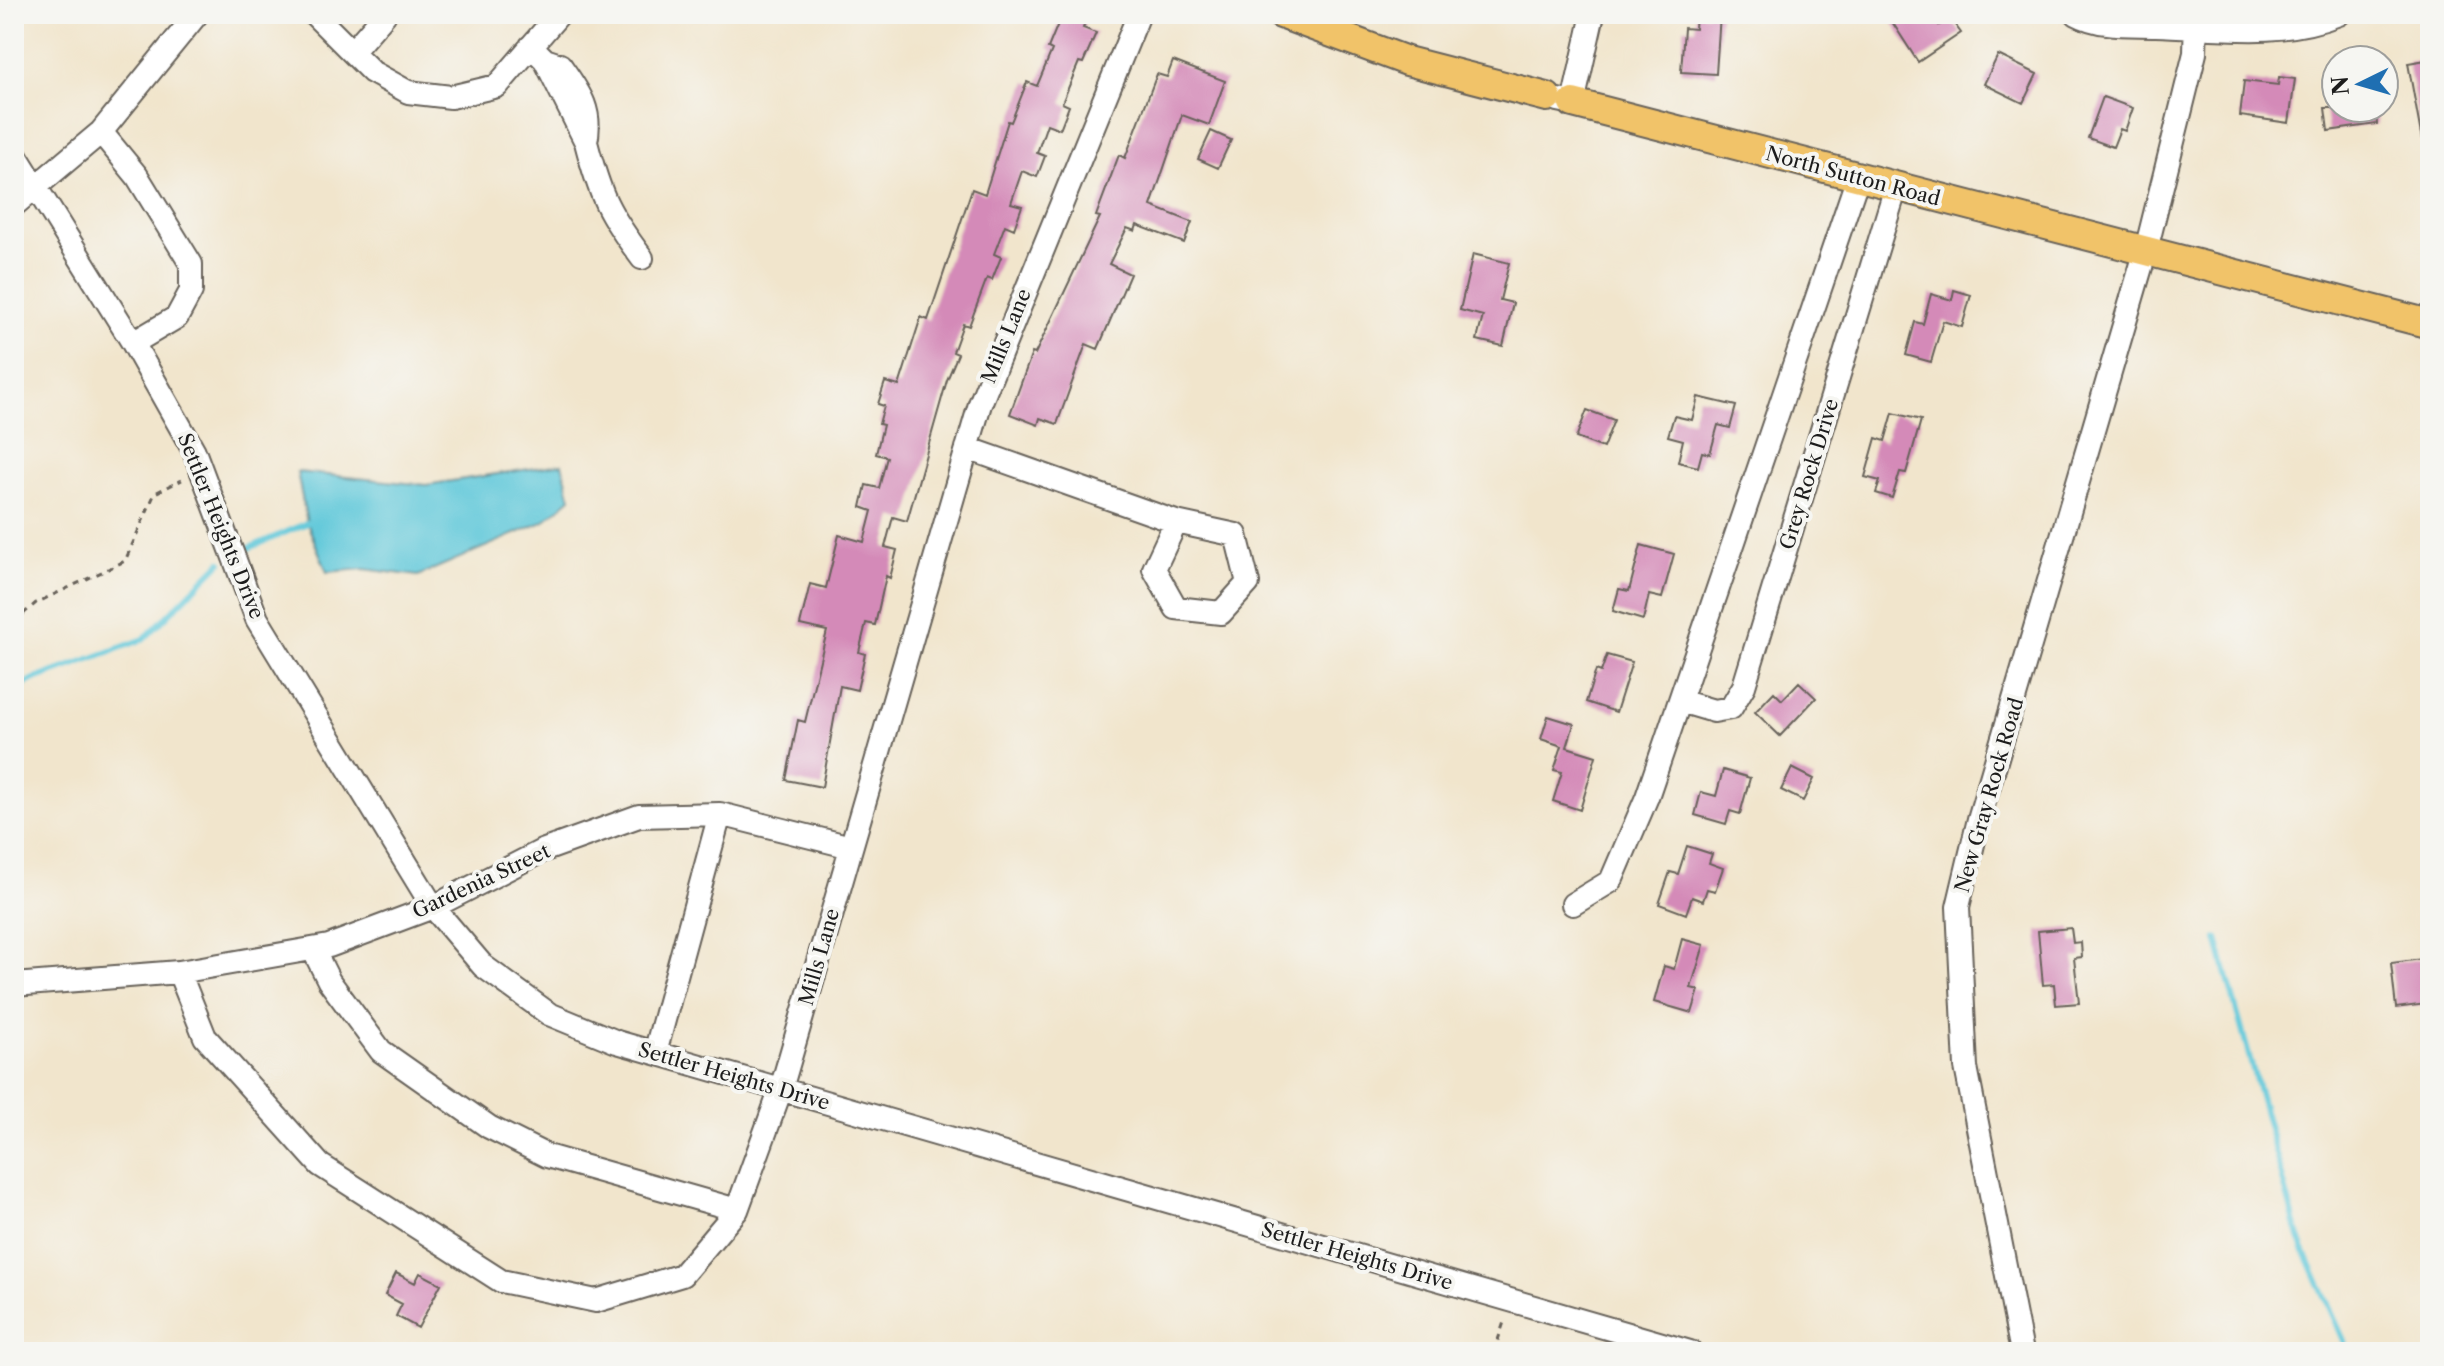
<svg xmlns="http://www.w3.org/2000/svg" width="2444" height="1366" font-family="'Libre Caslon Text',serif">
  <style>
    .water { fill: #5dc7d9; stroke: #3c727a; stroke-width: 2 }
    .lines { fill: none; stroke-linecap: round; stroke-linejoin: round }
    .stream { stroke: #5dc7d9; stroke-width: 6 }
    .building { fill: #d48ab8 }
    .minor-casing { stroke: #67625a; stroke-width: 26 }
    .major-casing { stroke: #67625a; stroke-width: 32 }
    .path { stroke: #67625a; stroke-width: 3; stroke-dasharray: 6 6; stroke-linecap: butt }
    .minor { stroke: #fff; stroke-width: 22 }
    .major { stroke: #f1c369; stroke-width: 28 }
    .labels { text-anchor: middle; stroke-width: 8; stroke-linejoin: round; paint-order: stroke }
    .street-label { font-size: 20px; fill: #1c1c1c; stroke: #f6f6f2 }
  </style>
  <rect width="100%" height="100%" fill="#f6f6f2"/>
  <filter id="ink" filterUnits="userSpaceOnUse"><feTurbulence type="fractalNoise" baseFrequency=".0125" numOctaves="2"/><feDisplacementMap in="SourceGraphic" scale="16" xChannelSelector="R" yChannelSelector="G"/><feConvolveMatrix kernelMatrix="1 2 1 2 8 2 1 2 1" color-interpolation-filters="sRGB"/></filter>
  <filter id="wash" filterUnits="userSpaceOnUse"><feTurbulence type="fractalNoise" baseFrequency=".006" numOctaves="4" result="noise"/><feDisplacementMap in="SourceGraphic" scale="32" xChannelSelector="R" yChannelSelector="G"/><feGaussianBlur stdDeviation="1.8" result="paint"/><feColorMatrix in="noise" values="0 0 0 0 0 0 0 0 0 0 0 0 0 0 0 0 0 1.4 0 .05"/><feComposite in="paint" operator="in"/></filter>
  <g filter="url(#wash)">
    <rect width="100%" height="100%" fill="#f1e5cc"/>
    <path class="water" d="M562,464L571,498L543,522L418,576L364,569L327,572L307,523L297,472L426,485Z"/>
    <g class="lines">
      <path class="stream" d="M247,549L307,523
        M14,691L32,680L144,639L221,562
        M2217,939L2299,1238L2349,1352"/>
    </g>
    <g id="blocks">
      <path class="building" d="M1062,14H1089L1083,28L1096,33L1083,63L1079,62L1062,103L1069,106L1060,129L1047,124L1037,153L1045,156L1037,177L1022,171L1011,203L1022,206L1014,229L1005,225L994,254L1001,257L992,280L987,278L969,326L963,324L953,352L958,354L947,380L907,521L893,517L885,547L897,550L890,578L886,576L875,625L866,623L859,652L865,654L857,690L840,686L822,787L786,780L798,720L805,722L827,631L800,625L810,584L826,588L839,535L864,542L872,511L861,507L866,485L879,488L887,457L876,454L883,425L879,424L884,406L878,404L885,382L899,386L921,317L928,320L972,189L985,194L1008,121L1011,122L1027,82L1037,86L1052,50L1048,48Z
        M1696,14H1720L1716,74L1681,72L1684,28L1695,29Z
        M1887,14H1932L1939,25L1950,18L1961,33L1918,62Z
        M1998,55L2037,74L2023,103L1984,84Z
        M2426,60L2430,140H2422L2408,63Z
        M1173,61L1225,81L1209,125L1182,115L1151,206L1192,222L1184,243L1137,225L1135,231L1127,228L1109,264L1130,274L1098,349L1086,344L1057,424L1040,418L1038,425L1010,414L1032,353L1035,354L1100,217L1096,216L1119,155L1125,158L1157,74L1167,77Z
        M2279,77L2295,79L2289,123L2240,116L2244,81L2278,85Z
        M2103,97L2133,108L2125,131L2120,129L2113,147L2088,138Z
        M2325,108H2375L2377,124L2328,131Z
        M1211,131L1231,140L1218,168L1198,159Z
        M1473,254L1509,263L1500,300L1513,303L1503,346L1477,340L1483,316L1460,310Z
        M1954,290L1971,295L1962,327L1943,321L1931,362L1906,355L1915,322L1923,324L1931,294L1952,300Z
        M1698,397L1736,406L1730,428L1718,425L1710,454L1702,452L1698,467L1678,462L1683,440L1668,436L1674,416L1692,420Z
        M1587,410L1614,420L1603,448L1576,438Z
        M1893,413L1921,420L1906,473L1900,472L1892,498L1876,493L1880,481L1865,477L1876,438L1885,441Z
        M1641,545L1674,554L1662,598L1649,595L1643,620L1613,611L1619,589L1629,591Z
        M1607,655L1632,662L1616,712L1586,702L1596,670L1601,672Z
        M1799,682L1816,698L1780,736L1755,712L1774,692L1782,700Z
        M1548,716L1574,724L1567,747L1596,756L1580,810L1553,801L1562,772L1554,770L1562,746L1541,739Z
        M1792,768L1814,779L1803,801L1781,790Z
        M1723,770L1750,778L1740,814L1730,811L1726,824L1695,815L1701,792L1716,796Z
        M1687,846L1712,854L1709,863L1723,868L1715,891L1707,889L1703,901L1692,897L1686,914L1659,904L1670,872L1678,874Z
        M2071,928L2073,943L2081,942L2082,957L2074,958L2079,1003L2056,1005L2054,984L2043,985L2038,931Z
        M1682,939L1704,945L1691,988L1699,990L1692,1013L1654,1002L1664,966L1674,969Z
        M2422,959L2427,1004L2396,1008L2391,963Z
        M396,1273L415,1283L420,1273L441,1284L418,1328L396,1316L402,1304L385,1295Z"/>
    </g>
  </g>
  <g filter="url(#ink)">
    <use href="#blocks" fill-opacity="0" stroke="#67625a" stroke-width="2"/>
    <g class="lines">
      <g class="minor-casing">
        <path id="minor" d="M314,14L372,72L408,92L451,97L497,86L559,14
          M2077,14C2101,27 2130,24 2156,25C2219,27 2279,38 2339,14
          M531,46L545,60L586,142C593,109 578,91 560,65L545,60
          M352,52L385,14
          M1558,100L1573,103L1593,14
          M101,132L137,176L191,264V291L177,317L133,343
          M586,142C600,196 608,213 642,258
          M14,152L133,343L194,451L257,619L433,907L483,966L549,1014L617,1042L1690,1352
          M14,205L101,132L197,14
          M967,448L1176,522L1154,569L1176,608L1221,613L1248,583L1236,535L1176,522
          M1680,701L1714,711L1731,708L1744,686L1896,187
          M1573,904L1611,881L1647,797L1858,177
          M313,949L329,981L381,1051L489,1127L547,1156L737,1210
          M179,972L205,1037L320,1165L501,1281L596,1301L682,1275L737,1210L781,1089L980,404L1139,14
          M14,985L179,972L329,946L433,907L542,851L639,816L720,814L851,847
          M655,1053L720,814
          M2022,1352L1966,1067L1958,907L1979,819L2146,250L2195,53L2196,14"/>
      </g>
      <g class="major-casing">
        <path id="major" d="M1281,14L1407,61L1547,97
          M1573,103L2430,324"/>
      </g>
      <path class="path" d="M14,622L36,603L125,561L155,493L182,480
        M1494,1352L1505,1319"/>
      <use href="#minor" class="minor"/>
      <use href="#major" class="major"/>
    </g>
  </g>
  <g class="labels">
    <g class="street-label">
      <text transform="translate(1853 176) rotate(15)" y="7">North Sutton Road</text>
      <text transform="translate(1006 336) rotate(-68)" y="7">Mills Lane</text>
      <text transform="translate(1809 474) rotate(-73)" y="7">Grey Rock Drive</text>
      <text transform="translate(221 526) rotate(68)" y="7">Settler Heights Drive</text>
      <text transform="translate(1989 795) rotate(-74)" y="7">New Gray Rock Road</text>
      <text transform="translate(481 881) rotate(-25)" y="7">Gardenia Street</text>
      <text transform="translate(819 957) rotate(-74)" y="7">Mills Lane</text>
      <text transform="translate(734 1076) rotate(16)" y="7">Settler Heights Drive</text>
      <text transform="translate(1357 1256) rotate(16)" y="7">Settler Heights Drive</text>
    </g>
  </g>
  <rect width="2444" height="1366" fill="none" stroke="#f6f6f2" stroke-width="48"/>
  <g transform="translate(2360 84) rotate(265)"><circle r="38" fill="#f6f6f2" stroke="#9f9f9c" stroke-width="2"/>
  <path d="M0-6L14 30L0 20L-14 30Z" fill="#1f6fb2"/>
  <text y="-12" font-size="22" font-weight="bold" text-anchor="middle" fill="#1c1c1c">N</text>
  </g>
</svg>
